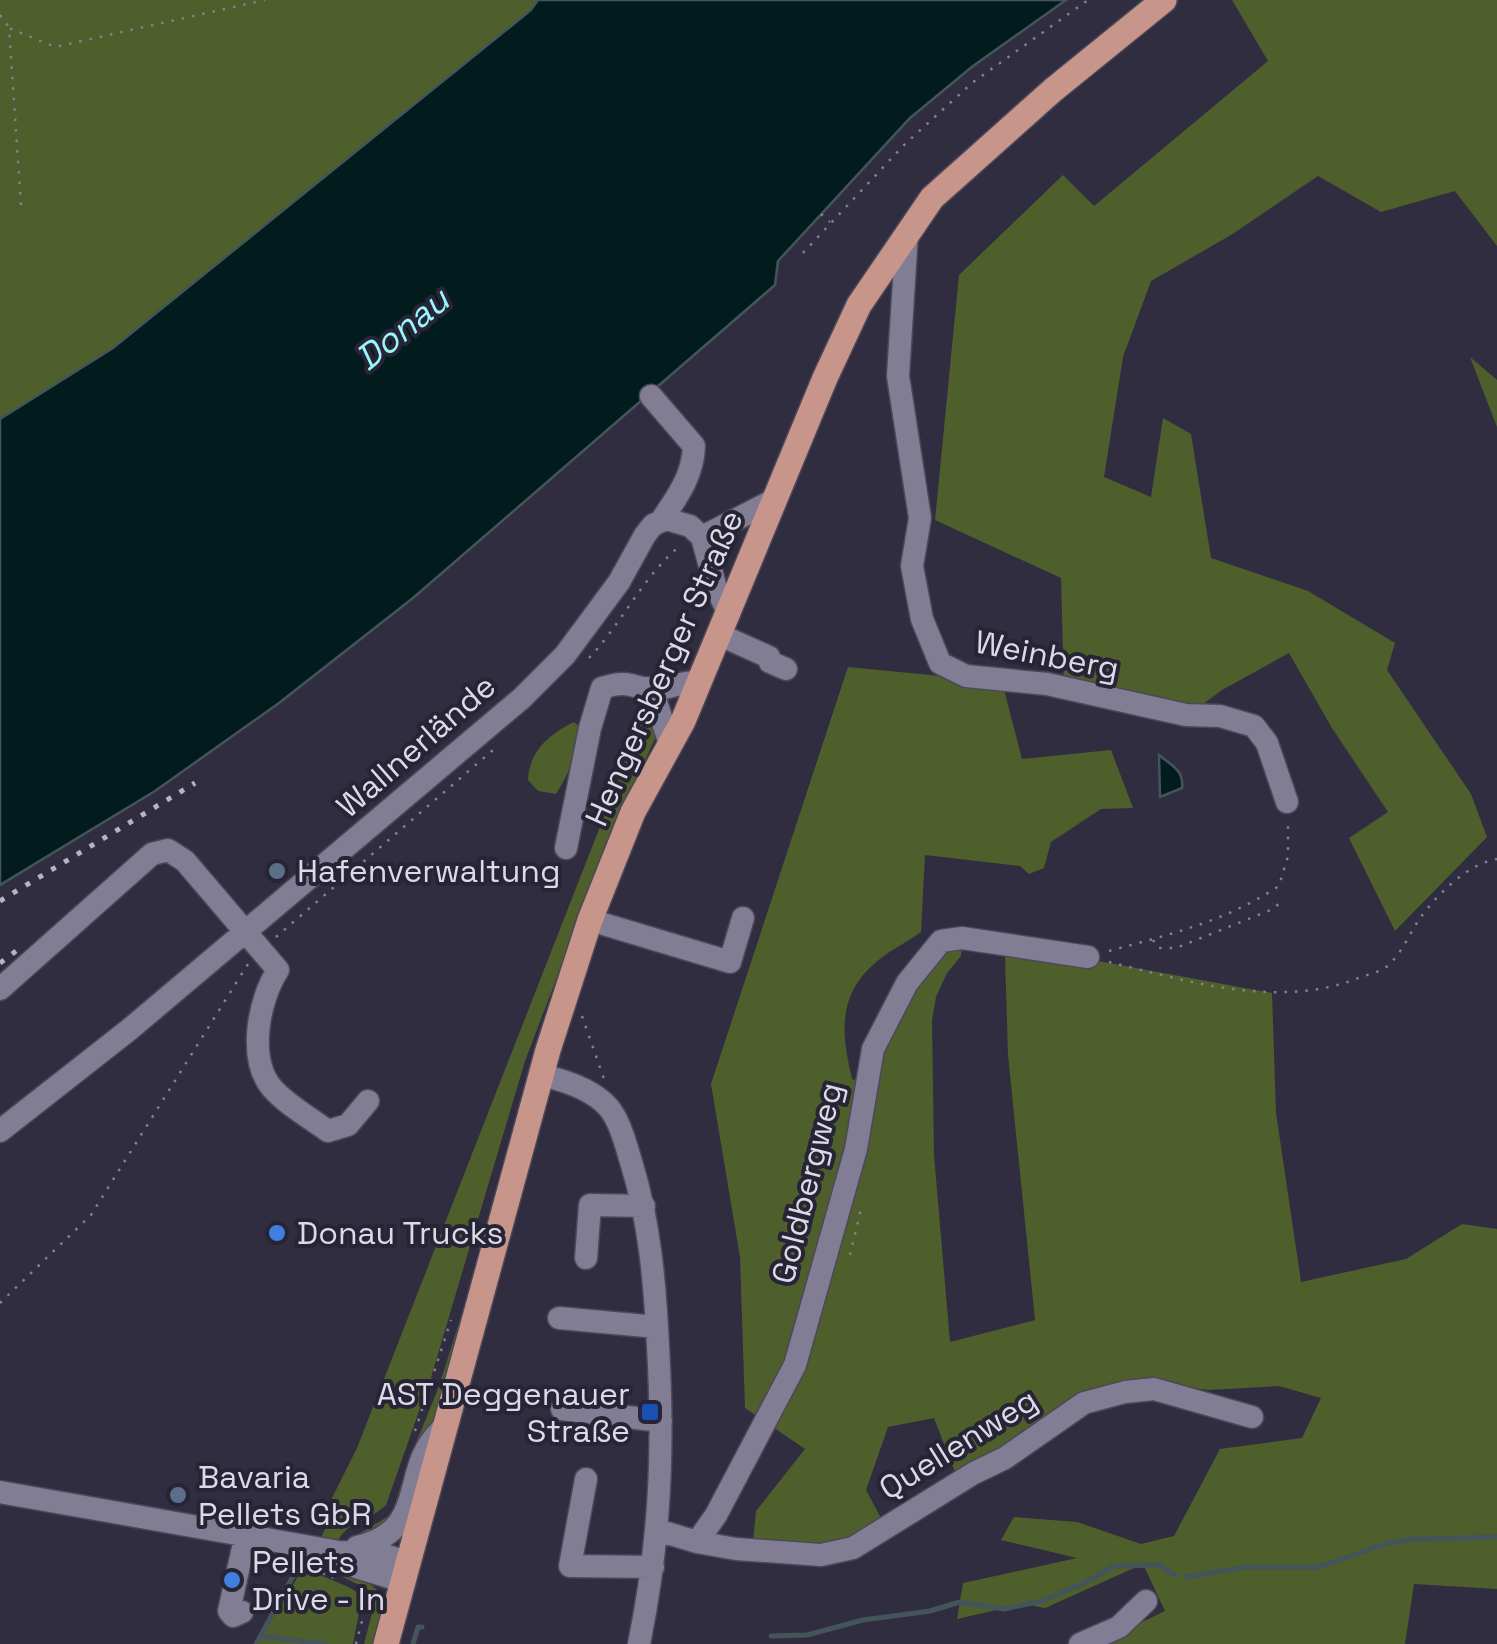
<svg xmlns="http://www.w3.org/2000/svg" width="1497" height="1644" font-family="'Space Grotesk',sans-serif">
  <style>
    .green { fill: #4e5f2c }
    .water { fill: #021c1d; stroke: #43555a; stroke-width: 2.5 }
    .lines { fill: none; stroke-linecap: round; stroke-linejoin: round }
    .stream { stroke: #43555a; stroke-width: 5 }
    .minor-casing { stroke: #4c4859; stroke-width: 25 }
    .major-casing { stroke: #4c4859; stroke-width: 28 }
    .path { stroke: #838091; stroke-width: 2.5; stroke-dasharray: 2.5 8; stroke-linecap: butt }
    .minor { stroke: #817d94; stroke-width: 22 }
    .major { stroke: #c8958a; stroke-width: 25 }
    .rail { stroke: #b6b4c2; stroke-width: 5; stroke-dasharray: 5 10; stroke-linecap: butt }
    .service-dot { fill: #5c6f8a; stroke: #272436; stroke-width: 4 }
    .shop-dot { fill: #3f7fe0; stroke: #272436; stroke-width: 4 }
    .transit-dot { fill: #1a4fb4; stroke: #272436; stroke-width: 4 }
    .labels { text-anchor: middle; stroke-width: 8; stroke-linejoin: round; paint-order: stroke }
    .street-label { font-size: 32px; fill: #dcdae7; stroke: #272436 }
    .poi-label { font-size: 32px; fill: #dcdae7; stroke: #272436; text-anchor: start }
    .water-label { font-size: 35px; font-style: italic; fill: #98f6fc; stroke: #272436 }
  </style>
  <rect width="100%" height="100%" fill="#312d41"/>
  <path class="green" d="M0,0H538L531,10L112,348L0,419Z
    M1232,0H1497V246L1455,191L1381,212L1318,176L1231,235L1151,281L1123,357L1104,477L1151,497L1163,418L1191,434L1211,558L1308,591L1395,643L1387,670L1471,794L1487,837L1395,931L1349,838L1388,812L1332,728L1289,653L1222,690L1187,716L1064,689L1061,578L935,520L959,275L1063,175L1094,206L1268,61Z
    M1470,357L1497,380V427Z
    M848,667L1002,682L1022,759L1111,750L1133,808L1101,809L1051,842L1044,868L1029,874L1020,866L925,855L921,932C906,943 888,951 875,963C836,997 842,1035 852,1079L868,1085L875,1050L941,942L962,940L961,956L947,973L936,997L932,1020L934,1155L950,1342L1035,1320L1008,1055L1005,957L1087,959L1272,993L1276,1113L1301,1282L1406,1259L1462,1224L1497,1229V1589L1414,1584L1405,1644H1096L1165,1611L1143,1564L1045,1608L1024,1604L957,1619L963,1583L1077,1558L1001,1540L1014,1517L1077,1522L1141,1544L1174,1536L1220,1449L1302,1438L1321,1398L1279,1386L1209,1390L1173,1386L1031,1432L955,1472L934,1418L888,1427L866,1490L882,1520L863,1538L820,1546L753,1543L756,1511L805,1449L745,1408L740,1257L711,1084Z
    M648,704L657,734L611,835L525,1061L432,1374L386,1505C371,1520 347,1521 338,1541L320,1540L330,1518L324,1514L357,1448Z
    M574,722L580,727C577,753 570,772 556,794L538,791L528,780C529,752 549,734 574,722Z
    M479,1260L441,1401L391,1523L349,1540L387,1517L393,1510L409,1460L438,1389Z
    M305,1565C323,1581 349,1582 362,1597L353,1644H257Z
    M344,1573C391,1590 388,1598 375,1644H364L373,1609L369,1590L343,1577Z"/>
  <path class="water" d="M538,0H1066L973,66L910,118L778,261L775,285L413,598L279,703L155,791L0,885V419L113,348L531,10Z
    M1159,755C1172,766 1184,770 1182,788L1160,797Z"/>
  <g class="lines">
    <path class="stream" d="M1186,1577L1245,1567H1319L1388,1543L1414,1539L1497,1537
      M261,1636L325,1644
      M771,1636L807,1635L863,1620L930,1611L960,1602L1004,1609L1042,1601L1082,1584L1114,1566L1159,1565L1176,1576
      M256,1644L299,1565
      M413,1644L418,1627H422"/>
    <g class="minor-casing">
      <path id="minor" d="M907,233L898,376L920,518L912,566L922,619L940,663L966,676L1047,684L1186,715L1220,716L1254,726L1267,743L1287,802
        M651,396L694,446C693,476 677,497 661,521
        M702,537L774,500
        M720,635L769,657L770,662L786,669
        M647,688L655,699L670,744
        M566,848L590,728L602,688C634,677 634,692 659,689C673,687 684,681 699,682
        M590,920L730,962L743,918
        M0,989L152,854L168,850L185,861L278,970C259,999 247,1058 272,1088C287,1105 310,1118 328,1131L348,1125L368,1101
        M541,1075C563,1080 594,1090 609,1108C621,1123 626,1146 632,1165C650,1224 655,1285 658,1346C664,1451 660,1541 639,1644
        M0,1131L130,1029L522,698L565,655L619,582L645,535L653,525L666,519L690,526L702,537L715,585L729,614
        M586,1258L590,1205L644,1206
        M559,1318L657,1327
        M562,1409L661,1421
        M586,1479L570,1566L653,1567
        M0,1492L339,1552L377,1553L408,1562
        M657,1530L697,1542L716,1515L795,1365L856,1149L873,1049L907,983L941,941L962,938L1088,957
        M697,1542L736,1549L821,1555L853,1548L974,1473L1005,1458L1084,1403L1125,1392L1154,1389L1252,1417
        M357,1547C430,1530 399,1471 440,1431
        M339,1552L346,1564L402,1581
        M242,1612L233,1616L229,1611L246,1534
        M1080,1644L1119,1627L1146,1601"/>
    </g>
    <g class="major-casing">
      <path id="major" d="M386,1644L548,1050L590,920L633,812L683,721L825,378L859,305L932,198L1053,90L1164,0"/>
    </g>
    <path class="path" d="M0,15L9,27
      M21,205L9,28L55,47L265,0
      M821,214L830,222
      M803,253L904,145L972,83L1088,0
      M589,658C623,622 643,576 681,545
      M276,937L493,750
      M1153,940L1158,948H1176L1273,909L1284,899
      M1109,951C1171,934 1224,922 1279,886L1288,856V819
      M1109,962C1187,981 1277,1009 1356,979C1365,975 1377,973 1385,968C1401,956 1409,934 1420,918C1438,894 1467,864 1497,859
      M582,1016L604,1079
      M850,1255L861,1209
      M0,1303L91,1215L248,964
      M415,1431L451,1320
      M313,1569L333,1578
      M356,1644C360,1626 370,1604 359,1589"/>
    <use href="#minor" class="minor"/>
    <use href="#major" class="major"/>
    <path class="rail" d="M0,901L195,783
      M0,963L16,951"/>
  </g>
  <g class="service-dot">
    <circle cx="277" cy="871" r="10"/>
    <circle cx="178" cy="1495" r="10"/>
  </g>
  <g class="shop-dot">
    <circle cx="277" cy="1233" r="10"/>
    <circle cx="232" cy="1580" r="10"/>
  </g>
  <rect class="transit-dot" x="640" y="1402" width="20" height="20" rx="5"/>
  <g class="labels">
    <g class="street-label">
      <text transform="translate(1047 655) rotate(11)" y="11">Weinberg</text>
      <text transform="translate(664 668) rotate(-66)" y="11">Hengersberger Straße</text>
      <text transform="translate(416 746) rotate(-41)" y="11">Wallnerlände</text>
      <text transform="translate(807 1183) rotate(-76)" y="11">Goldbergweg</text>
      <text transform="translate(958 1444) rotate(-32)" y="11">Quellenweg</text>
    </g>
    <g class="poi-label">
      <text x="297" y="882">Hafenverwaltung</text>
      <text x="297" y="1244">Donau Trucks</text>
      <text x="630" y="1405" text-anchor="end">AST Deggenauer<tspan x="630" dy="37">Straße</tspan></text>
      <text x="198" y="1488">Bavaria<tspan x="198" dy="37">Pellets GbR</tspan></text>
      <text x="252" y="1573">Pellets<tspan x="252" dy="37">Drive - In</tspan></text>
    </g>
    <g class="water-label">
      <text transform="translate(402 329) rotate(-39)" y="12">Donau</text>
    </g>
  </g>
</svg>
